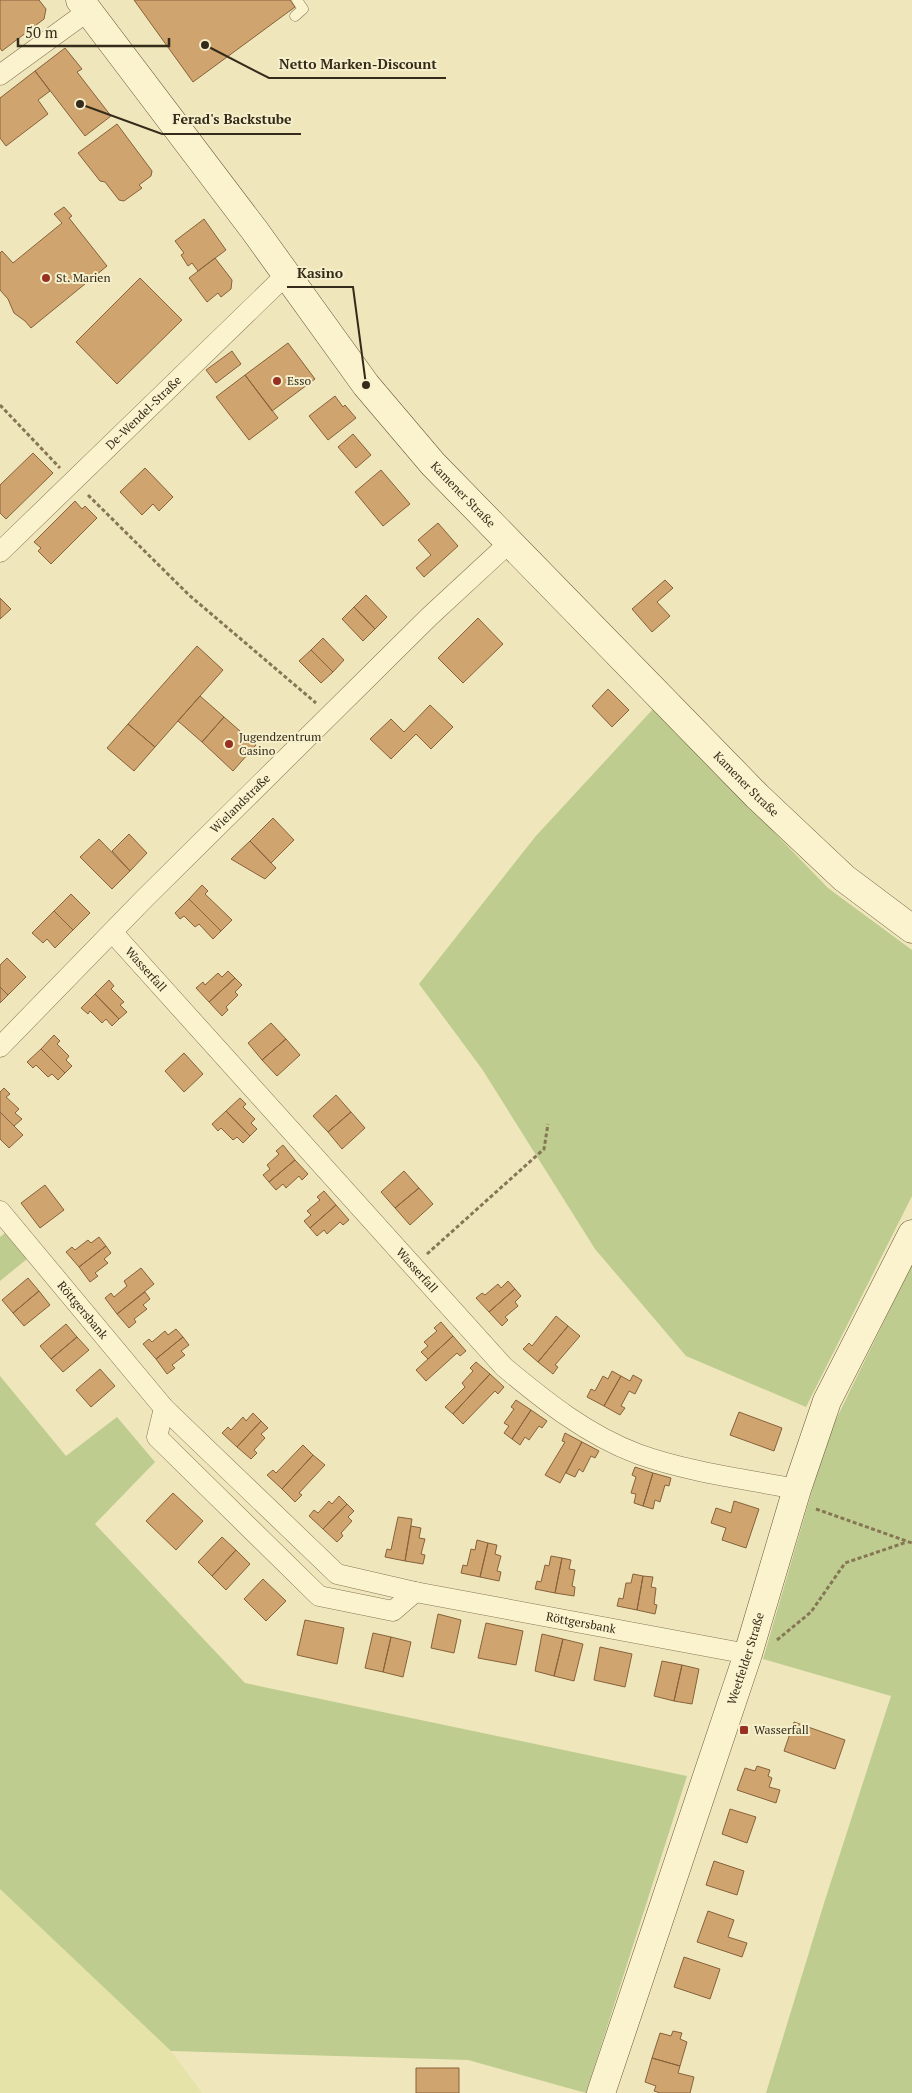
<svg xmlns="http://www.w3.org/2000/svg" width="912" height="2093" font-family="'PT Serif',serif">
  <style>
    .farmland { fill: #e5e3a8 }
    .green { fill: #becd8f }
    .building { fill: #cfa46f; stroke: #87623a }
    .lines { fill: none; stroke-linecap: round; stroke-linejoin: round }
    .lane-casing { stroke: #877655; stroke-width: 11 }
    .street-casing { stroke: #877655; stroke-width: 21 }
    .secondary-casing { stroke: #685638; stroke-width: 29 }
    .path { stroke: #877655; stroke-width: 3; stroke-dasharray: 4 2.5; stroke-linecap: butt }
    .lane { stroke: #faf3ce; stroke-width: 10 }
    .street { stroke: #faf3ce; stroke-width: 20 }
    .secondary { stroke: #faf3ce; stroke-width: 28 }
    .poi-dot { fill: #983122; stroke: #f6efcb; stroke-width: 2 }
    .labels { text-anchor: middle; stroke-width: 4; stroke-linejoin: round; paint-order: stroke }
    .poi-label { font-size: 12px; fill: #352b1a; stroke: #f6efcb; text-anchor: start }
    .street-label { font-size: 12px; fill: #352b1a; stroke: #f6efcb }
    .leader { fill: none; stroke: #352b1a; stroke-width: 2 }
    .callout-dot { fill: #352b1a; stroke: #f6efcb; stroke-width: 2 }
    .callout-label { font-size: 14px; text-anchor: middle; font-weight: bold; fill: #352b1a; stroke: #f6efcb; stroke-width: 4; stroke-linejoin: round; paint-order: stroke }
  </style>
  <rect width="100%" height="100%" fill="#efe6bb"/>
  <path class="farmland" d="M0,1889L171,2051L202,2093H0Z"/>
  <path class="green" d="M654,708L828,888L912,950V1196L806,1407L686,1356L595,1249L482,1069L419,984L535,837Z
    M5,1233L27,1259L0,1281V1237Z
    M912,1264V2093H766L825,1900L891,1696L763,1659L828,1436Z
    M0,1376L66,1456L117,1417L155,1462L95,1524L245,1683L687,1776L586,2093L468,2060L171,2051L0,1889Z"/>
  <path class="building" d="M0,0H39L46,9L44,19L2,51L0,48Z
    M134,0H290L295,7L193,82Z
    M65,48L82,69L77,72L111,116L85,136L35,71Z
    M35,71L50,91L38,100L48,114L6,146L0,138V98Z
    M117,124L152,171L151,176L139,185L142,188L124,201L119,200L105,182L100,181L78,153Z
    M64,207L72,216L69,218L107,266L31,328L25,321L14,313L8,299L0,290V253L2,251L13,263L62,223L54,214Z
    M204,219L226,250L198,271L192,263L188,266L181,255L184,253L175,241Z
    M215,258L232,280L231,289L221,297L218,293L207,302L189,278Z
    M140,278L182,320L117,384L76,342Z
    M288,343L315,379L272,411L245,375Z
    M232,351L241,364L216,383L206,370Z
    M245,375L278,418L249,440L216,397Z
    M335,396L343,407L345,405L356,418L328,440L309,416Z
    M353,434L371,455L356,468L338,447Z
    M33,453L53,473L6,519L0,513V485Z
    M145,468L173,497L159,511L153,504L142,515L120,492Z
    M381,470L410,504L383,526L355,492Z
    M75,501L82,509L85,506L97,518L51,564L38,551L41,548L34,542Z
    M438,523L458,546L424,577L416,568L431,555L418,540Z
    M665,580L673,588L657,602L670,616L652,632L632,609Z
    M366,595L387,617L375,629L354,607Z
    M0,598L11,609L0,619Z
    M354,607L375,629L363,641L342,619Z
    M478,618L503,644L463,683L438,658Z
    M323,638L344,660L333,672L311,650Z
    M197,646L223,670L155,747L128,724Z
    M311,650L333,672L321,683L299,661Z
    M608,689L629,710L612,727L592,706Z
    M200,696L224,717L202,742L178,721Z
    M430,705L453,727L431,749L416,734L391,759L370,739L391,719L404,732Z
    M224,717L256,745L233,771L202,742Z
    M128,724L155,747L134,771L107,748Z
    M273,818L294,840L271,863L250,841Z
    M129,834L147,853L130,871L112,851Z
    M99,839L130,871L112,889L80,857Z
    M250,841L276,868L265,879L231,859Z
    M202,885L208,891L205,894L232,920L221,931L189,899Z
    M71,894L90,913L73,930L54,911Z
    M189,899L221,931L213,939L199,924L195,927L184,916L180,919L175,913Z
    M54,911L73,930L55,948L47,939L43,943L32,933Z
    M7,958L26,977L8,995L0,987V965Z
    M228,971L235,978L209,1002L196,988L203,982L205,985L218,973L222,977Z
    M235,978L242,985L235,992L238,995L226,1007L228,1010L222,1016L209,1002Z
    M109,980L114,986L111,989L124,1002L120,1005L127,1012L119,1019L95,994Z
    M0,987L8,995L0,1003Z
    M95,994L119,1019L112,1026L106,1019L102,1023L90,1011L88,1014L81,1008Z
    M271,1023L286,1039L262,1060L248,1043Z
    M54,1035L60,1041L57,1044L69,1056L66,1060L72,1066L65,1073L41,1049Z
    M286,1039L300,1055L277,1076L262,1060Z
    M41,1049L65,1073L58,1080L52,1074L48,1077L36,1065L33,1068L27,1062Z
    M184,1053L203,1074L184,1092L165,1071Z
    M4,1088L10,1094L6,1097L19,1109L15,1113L22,1119L14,1126L0,1112V1092Z
    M336,1095L351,1112L328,1132L313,1116Z
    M240,1098L246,1104L243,1107L255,1119L251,1123L257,1129L250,1136L226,1111Z
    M226,1111L250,1136L243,1143L237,1137L233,1140L221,1128L218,1131L212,1124Z
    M0,1112L23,1135L9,1148L0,1139Z
    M351,1112L365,1128L342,1149L328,1132Z
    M283,1145L295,1160L269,1182L263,1175L270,1169L267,1165L279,1154L276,1151Z
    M295,1160L308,1174L302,1180L299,1176L286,1188L283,1184L276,1190L269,1182Z
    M404,1171L419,1188L395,1208L381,1192Z
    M45,1185L64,1210L40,1228L21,1203Z
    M419,1188L433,1204L410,1225L395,1208Z
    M324,1191L336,1205L310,1228L304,1221L311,1215L307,1211L320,1200L317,1197Z
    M336,1205L349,1220L343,1225L340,1222L327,1234L324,1230L317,1236L310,1228Z
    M99,1237L106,1246L79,1267L66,1252L72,1247L75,1250L88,1240L91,1243Z
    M106,1246L111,1253L104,1259L108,1263L95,1273L98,1276L90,1282L79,1267Z
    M141,1268L154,1284L117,1314L105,1298L111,1293L114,1297L127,1286L124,1281Z
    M28,1278L39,1291L13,1313L2,1300Z
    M508,1281L515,1289L489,1312L476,1298L482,1293L485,1295L498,1284L501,1288Z
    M515,1289L521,1296L515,1302L518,1306L505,1317L508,1320L502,1326L489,1312Z
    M39,1291L50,1305L24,1326L13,1313Z
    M145,1292L150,1299L143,1305L147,1309L134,1319L136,1322L129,1328L117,1314Z
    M556,1316L568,1326L538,1362L523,1349L529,1343L532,1346Z
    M441,1322L453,1336L428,1359L421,1352L428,1346L424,1342L437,1331L434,1328Z
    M66,1324L77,1337L51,1359L40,1346Z
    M568,1326L580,1336L555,1365L558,1367L553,1374L538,1362Z
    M176,1329L183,1337L156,1359L143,1344L149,1339L152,1342L165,1331L168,1335Z
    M453,1336L466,1351L460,1356L457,1353L426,1381L416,1370Z
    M77,1337L89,1350L63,1372L51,1359Z
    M183,1337L189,1345L181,1351L185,1355L172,1365L175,1368L167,1374L156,1359Z
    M476,1362L490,1374L453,1414L445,1407L465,1387L462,1383L473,1371L470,1368Z
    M100,1369L115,1386L91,1407L76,1390Z
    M612,1371L621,1376L604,1406L587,1397L591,1389L595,1391L603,1376L608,1379Z
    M490,1374L504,1387L498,1394L495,1391L463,1424L453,1414Z
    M633,1375L642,1380L635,1394L629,1391L621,1406L625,1408L620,1415L604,1406L621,1376L630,1381Z
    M516,1400L531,1410L512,1439L504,1433L509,1426L504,1423L514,1409L511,1407Z
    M531,1410L547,1421L542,1428L539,1426L529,1440L525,1437L520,1445L512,1439Z
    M739,1412L782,1428L774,1451L730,1435Z
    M253,1413L261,1421L237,1447L222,1433L228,1427L231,1430L243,1417L246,1421Z
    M261,1421L268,1428L261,1434L265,1438L254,1450L257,1453L251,1459L237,1447Z
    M565,1433L582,1442L560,1483L545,1475L565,1442L562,1441Z
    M582,1442L599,1451L595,1458L591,1456L583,1472L579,1469L575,1477L566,1473Z
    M303,1445L313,1455L282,1489L267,1475L273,1470L276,1473Z
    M313,1455L325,1465L299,1493L302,1495L295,1502L282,1489Z
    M635,1467L653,1473L643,1506L634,1503L636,1494L631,1493L636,1477L632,1475Z
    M653,1473L671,1478L669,1486L665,1485L660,1502L655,1500L653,1509L643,1506Z
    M173,1493L203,1521L176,1550L146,1521Z
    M339,1496L347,1504L323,1529L309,1516L314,1510L318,1513L329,1501L332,1504Z
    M734,1501L759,1509L746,1548L722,1540L726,1528L711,1523L716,1508L731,1513Z
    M347,1504L354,1511L348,1517L352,1521L341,1533L343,1536L337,1542L323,1529Z
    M398,1517L412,1519L405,1561L385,1557L387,1549L391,1550Z
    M411,1526L421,1528L419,1538L425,1539L421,1554L425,1555L423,1564L405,1561Z
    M222,1537L236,1550L212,1576L198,1562Z
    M477,1540L488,1543L480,1577L461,1573L463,1565L467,1566L471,1549L475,1550Z
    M488,1543L497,1545L495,1554L501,1556L497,1571L501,1572L499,1581L480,1577Z
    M236,1550L250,1564L226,1590L212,1576Z
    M551,1556L562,1558L555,1593L535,1589L537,1581L541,1582L545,1565L549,1566Z
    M562,1558L571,1560L569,1569L575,1570L572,1586L575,1587L574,1596L555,1593Z
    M633,1574L643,1576L637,1610L617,1606L619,1598L623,1599L626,1583H631Z
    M643,1576L653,1577L651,1587L656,1588L654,1604L657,1605L655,1614L637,1610Z
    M263,1579L286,1601L266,1621L244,1599Z
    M438,1614L461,1620L454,1653L431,1648Z
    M305,1620L344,1628L337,1664L297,1655Z
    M486,1623L523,1631L516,1665L478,1658Z
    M373,1633L391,1637L383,1672L365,1668Z
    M542,1634L563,1639L554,1676L535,1671Z
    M391,1637L411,1642L403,1677L383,1672Z
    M563,1639L583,1644L574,1681L554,1676Z
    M600,1647L632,1654L625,1687L594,1680Z
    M662,1661L682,1665L674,1701L654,1696Z
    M682,1665L699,1669L692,1704L674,1701Z
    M794,1722L845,1740L835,1769L784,1751Z
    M757,1766L770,1770L768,1776L772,1778L769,1787L780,1790L776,1803L737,1790L745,1768L755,1771Z
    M730,1809L756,1817L747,1843L722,1834Z
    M714,1861L744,1871L737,1895L706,1885Z
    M708,1911L734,1920L728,1937L747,1943L742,1957L697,1942Z
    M684,1957L720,1969L710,1999L674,1987Z
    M673,2031L682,2033L680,2039L687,2042L680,2066L652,2058L660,2033L671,2036Z
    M652,2058L680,2066L678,2073L694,2077L690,2093H660L654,2091L656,2086L645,2082Z
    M416,2068H459V2093H416Z"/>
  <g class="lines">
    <g class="lane-casing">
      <path id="lane" d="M295,16L303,9L297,0"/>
    </g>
    <g class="street-casing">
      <g id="street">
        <path d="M0,75L88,11"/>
        <path id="s1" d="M0,552L287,274"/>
        <path id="s2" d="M113,933L504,1367C545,1401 587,1435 638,1454C688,1472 744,1479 797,1489"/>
        <path id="s3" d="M0,1047L145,898L430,616L509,543"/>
        <path id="s4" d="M0,1211L164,1408L337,1574L415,1592L748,1654"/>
        <path d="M164,1408L157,1437L319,1596L393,1611L415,1592"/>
      </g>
    </g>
    <g class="secondary-casing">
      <g id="secondary">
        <path id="s5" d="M80,0L255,231L366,385L433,464L757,796L844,878L912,929"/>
        <path id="s6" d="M601,2093L748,1654L797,1489L827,1401L912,1234"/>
      </g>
    </g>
    <path class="path" d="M0,405L60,468
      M88,495L189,595L316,703
      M427,1254L544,1149L548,1124
      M816,1509L912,1543
      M777,1640L811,1612L845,1563L907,1542"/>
    <use href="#lane" class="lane"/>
    <use href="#street" class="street"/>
    <use href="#secondary" class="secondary"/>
  </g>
  <g class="poi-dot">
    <circle cx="46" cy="278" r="5"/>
    <circle cx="277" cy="381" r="5"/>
    <circle cx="229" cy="744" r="5"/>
    <rect x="739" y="1725" width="10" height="10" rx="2.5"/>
  </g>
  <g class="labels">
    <g class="poi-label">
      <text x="56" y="282">St. Marien</text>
      <text x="287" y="385">Esso</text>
      <text x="239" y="741">Jugendzentrum<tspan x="239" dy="14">Casino</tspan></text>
      <text x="754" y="1734">Wasserfall</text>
    </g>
    <g class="street-label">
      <text dy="4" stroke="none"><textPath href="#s1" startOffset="200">De-Wendel-Straße</textPath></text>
      <text dy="4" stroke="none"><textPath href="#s5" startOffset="626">Kamener Straße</textPath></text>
      <text dy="4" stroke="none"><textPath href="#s5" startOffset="1031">Kamener Straße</textPath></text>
      <text dy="4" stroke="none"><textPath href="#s3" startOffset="342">Wielandstraße</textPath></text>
      <text dy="4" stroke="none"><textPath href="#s2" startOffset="49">Wasserfall</textPath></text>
      <text dy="4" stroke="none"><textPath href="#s2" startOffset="454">Wasserfall</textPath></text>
      <text dy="4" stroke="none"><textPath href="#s4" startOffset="129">Röttgersbank</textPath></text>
      <text dy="4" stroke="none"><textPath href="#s4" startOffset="745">Röttgersbank</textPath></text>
      <text dy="4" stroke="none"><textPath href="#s6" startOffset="458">Weetfelder Straße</textPath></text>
    </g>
  </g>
  <path class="leader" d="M205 45L269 78H446M80 104L162 134H301M366 385L353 287H287"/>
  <g class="callout-dot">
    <circle cx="205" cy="45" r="5"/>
    <circle cx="80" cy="104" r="5"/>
    <circle cx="366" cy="385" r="5"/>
  </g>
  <g class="callout-label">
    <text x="358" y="69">Netto Marken-Discount</text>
    <text x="232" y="124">Ferad's Backstube</text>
    <text x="320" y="278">Kasino</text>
  </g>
  <path d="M18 38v8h151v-8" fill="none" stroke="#352b1a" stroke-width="2.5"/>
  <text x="25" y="38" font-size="15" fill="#352b1a" stroke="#f6efcb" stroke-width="4" paint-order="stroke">50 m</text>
</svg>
